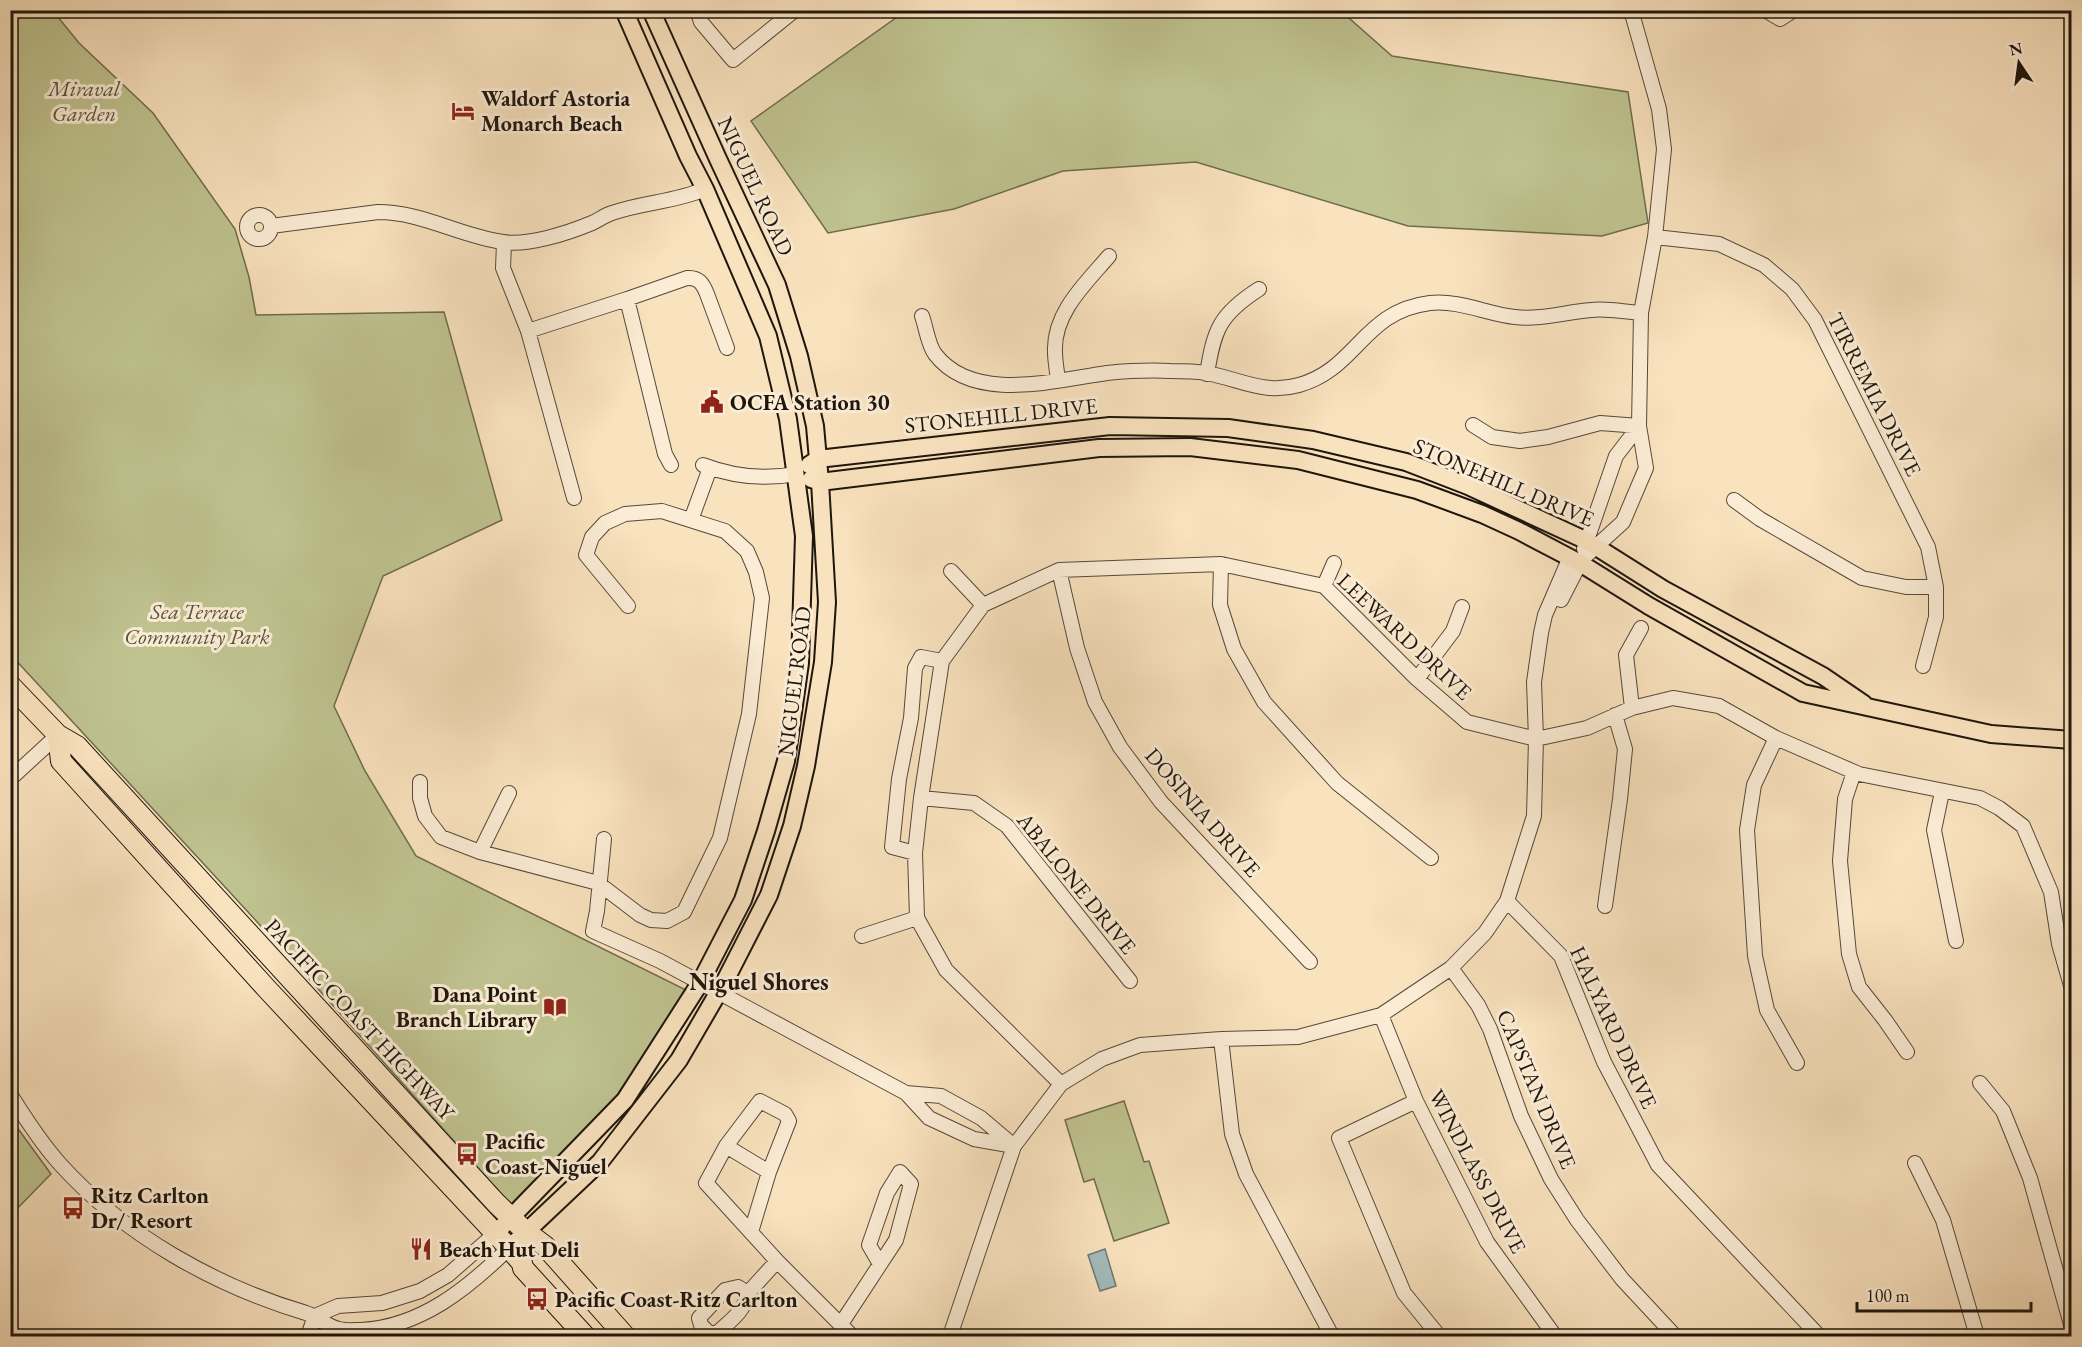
<svg xmlns="http://www.w3.org/2000/svg" width="2082" height="1347" font-family="'EB Garamond',serif">
  <style>
    .green { fill: #bfc390; stroke: #6e6c4e; stroke-width: 1.5 }
    .water { fill: #a2bbbc; stroke: #6d7976; stroke-width: 1.5 }
    .lines { fill: none; stroke-linecap: round; stroke-linejoin: round }
    .minor-casing { stroke: #554939; stroke-width: 16 }
    .major-casing { stroke: #1e160d; stroke-width: 20 }
    .highway-casing { stroke: #1e160d; stroke-width: 22 }
    .minor { stroke: #fbecd5; stroke-width: 14 }
    .major { stroke: #f9e2be; stroke-width: 16 }
    .highway { stroke: #f9e2be; stroke-width: 20 }
    .labels { text-anchor: middle; stroke-width: 6; stroke-linejoin: round; paint-order: stroke }
    .park-label { font-size: 22px; font-style: italic; fill: #56533b; stroke: #fbecd5 }
    .poi-label { font-size: 22px; font-weight: bold; fill: #1e160d; stroke: #fbecd5; text-anchor: start }
    .street-label { font-size: 22px; fill: #1e160d; stroke: #fbecd5 }
    .neighbourhood-label { font-size: 24px; font-weight: bold; fill: #1e160d; stroke: #fbecd5 }
  </style>
  <rect width="100%" height="100%" fill="#f9e2be"/>
  <filter id="stains"><feTurbulence type="fractalNoise" baseFrequency=".00333" numOctaves="4"/><feColorMatrix values="0 0 0 0 .2 0 0 0 0 .09 0 0 0 0 .02 0 0 0 .5 -.17"/></filter>
  <radialGradient id="worn" r=".72"><stop offset=".6" stop-color="#630" stop-opacity="0"/><stop offset="1" stop-color="#630" stop-opacity=".3"/></radialGradient>
  <path class="green" d="M907,10L1341,11L1392,56L1628,92L1648,223L1602,236L1408,226L1196,162L1063,171L954,209L828,233L751,121Z
    M11,11H53L79,43L153,113L235,229L249,277L256,315L444,312L502,520L383,576L334,706L365,771L416,856L688,991L637,1075L512,1206L295,963L11,655Z
    M1124,1101L1144,1162L1149,1161L1169,1223L1114,1241L1094,1179L1084,1182L1065,1120Z
    M11,1119L51,1174L11,1215Z"/>
  <path class="water" d="M1105,1249L1116,1286L1100,1291L1088,1255Z"/>
  <g class="lines">
    <g class="minor-casing">
      <path id="minor" d="M697,10L701,22L733,60L795,10
        M1765,10L1780,19L1794,10
        M247 227a12 12 0 1 1 24 0a12 12 0 1 1-24 0Z
        M271,226L378,212C422,212 460,236 503,242C528,246 568,233 592,223C599,220 605,215 612,213C643,202 675,202 705,189
        M1655,237L1719,244L1764,265L1792,289L1815,320L1928,547L1936,587V617L1923,666
        M504,243L503,268L528,331L574,498
        M627,299L687,278C699,277 703,284 707,294L727,348
        M922,316C926,327 928,345 935,354C973,404 1056,380 1107,373C1128,371 1149,370 1170,371C1182,371 1195,371 1206,373C1240,379 1264,395 1299,385C1357,369 1363,311 1430,303C1460,300 1487,314 1515,317C1540,320 1566,312 1591,310C1607,308 1625,312 1641,313
        M528,331L627,299L665,454L671,465
        M1207,374C1214,329 1220,314 1259,289
        M1058,380C1057,371 1055,361 1055,352C1053,313 1086,283 1109,256
        M1473,425L1492,437L1520,441L1548,437L1600,423L1639,426
        M703,465C734,477 763,480 796,474
        M1734,500L1760,519L1862,578L1906,587H1936
        M691,520L710,468
        M1584,549L1616,456L1639,426
        M1579,562L1623,522L1646,468L1639,426L1641,313L1655,237L1664,149L1659,109L1631,10
        M1221,564L1220,605L1234,649L1264,702L1337,783L1431,858
        M1059,570L1077,648L1095,702L1120,747L1161,802L1310,962
        M951,571L983,605
        M1324,586L1334,563
        M1561,600L1580,563
        M1417,679L1453,631L1462,607
        M1632,708L1626,655L1641,628
        M1776,738L1754,785L1747,830L1755,956L1767,1010L1797,1063
        M1854,772L1845,799L1840,861L1849,954L1859,987L1885,1020L1907,1052
        M10,779L58,735
        M420,782V798L425,816L441,837L480,852L598,883L640,915L651,920L667,921L684,912L720,838L749,714L762,598L756,572L747,551L725,531L662,511L625,514L605,523L592,537L586,555L628,606
        M1942,792L1934,830L1956,941
        M921,798L974,803L1007,826L1130,981
        M604,839L597,911L593,931L660,961L906,1093L929,1118L974,1139L1014,1146
        M480,852L509,793
        M915,853L892,847L899,779L911,718L915,668L921,657L942,661
        M1507,901L1561,956L1604,1062L1658,1165L1819,1336
        M1605,906L1620,799L1625,749L1615,715
        M862,936L917,918
        M1451,968L1478,1005L1490,1029L1521,1116L1551,1179L1577,1220L1622,1279L1675,1336
        M1381,1015L1416,1101L1487,1242L1555,1336
        M1221,1039L1232,1134L1246,1174L1332,1336
        M1980,1083L2003,1111L2030,1178L2072,1328
        M1061,1084L946,970L917,918L915,853L921,798L942,661L983,605L1059,570L1221,564L1324,586L1417,679L1467,722L1536,739L1587,728L1632,708L1673,698L1719,706L1776,738L1859,774L1980,798L1999,808L2023,826L2051,892L2059,944L2072,989
        M906,1093L941,1096L981,1118L1014,1146
        M10,1094C25,1118 41,1143 60,1164C124,1235 215,1286 306,1313C318,1317 328,1327 339,1329C345,1331 355,1330 361,1330C421,1327 468,1288 509,1248
        M1416,1101L1339,1138L1404,1293L1439,1336
        M726,1146L769,1172
        M1915,1163L1943,1220L1977,1336
        M751,1232L769,1172L789,1121L785,1114L760,1101L726,1146L706,1183L777,1261L852,1336
        M748,1293C745,1311 729,1322 717,1333H709L701,1325L699,1318L725,1290L738,1287L748,1293L777,1261
        M315,1316L338,1306L382,1303L420,1291L448,1275L496,1233
        M841,1324L896,1240L911,1184L900,1172L887,1193L869,1245L880,1264
        M308,1336L315,1316
        M950,1336L1014,1146L1061,1084L1102,1059L1140,1045L1221,1039L1298,1037L1381,1015L1451,968L1485,933L1507,901L1534,816L1536,739L1534,682L1541,633L1545,615L1570,557"/>
    </g>
    <g class="major-casing">
      <path id="major" d="M809,465L818,459L1110,426L1228,428L1313,440L1406,462L1468,486L1587,541L1663,589L1823,676L1864,704
        M811,479L820,482L1099,448L1190,447L1298,460L1417,490L1482,514L1519,531L1580,563L1649,606L1803,693L1991,734L2072,740
        M496,1233L625,1100L700,983L743,900L766,831L786,761L800,663L804,536L788,419L768,336L705,189L688,156L624,10
        M509,1248L600,1162L679,1060L725,981L769,895L792,826L806,766L823,662L827,602L820,482L815,426L799,356L777,285L718,159L651,10"/>
    </g>
    <g class="highway-casing">
      <path id="highway" d="M10,685L58,735L77,746L496,1203L525,1231L545,1246L625,1336
        M58,735L61,761L267,989L509,1248L522,1263L523,1268L585,1336"/>
    </g>
    <use href="#minor" class="minor"/>
    <use href="#major" class="major"/>
    <use href="#highway" class="highway"/>
  </g>
  <defs>
    <g id="hotel-bare" transform="scale(1.8)"><path d="M-6-4.5h1.5V1H6V5H4.5V3h-9V5H-6ZM-4 0a1.8 1.8 0 1 1 3.6 0ZM.5 0V-2.5h3Q6-2.5 6 0Z" fill="#8f2418" stroke="#fbecd5" stroke-width="2.5" paint-order="stroke"/></g>
    <g id="civic-bare" transform="scale(1.8)"><path d="M-.6-6.5H3V-4.5H.6V-3L4-1V1h2V6H-6V1h2V-1L-.6-3ZM-1.2 2.5V6h2.4V2.5Z" fill="#8f2418" stroke="#fbecd5" stroke-width="2.5" paint-order="stroke"/></g>
    <g id="library-bare" transform="scale(1.8)"><path d="M-6-4Q-3-5.5-.7-3.5V5Q-3 3-6 4ZM6-4Q3-5.5 .7-3.5V5Q3 3 6 4Z" fill="#8f2418" stroke="#fbecd5" stroke-width="2.5" paint-order="stroke"/></g>
    <g id="bus-bare" transform="scale(1.8)"><path d="M-5-6H5V4H4V6H2V4H-2V6H-4V4H-5ZM-3.5-4V0h7V-4ZM-3.5 1.2v1.5H-2V1.2ZM2 1.2v1.5H3.5V1.2Z" fill="#8f2418" stroke="#fbecd5" stroke-width="2.5" paint-order="stroke"/></g>
    <g id="restaurant-bare" transform="scale(1.8)"><path d="M-5-6h1v4h1v-4h1v4h1v-4h1v5L-1.5 .5V6h-2V.5L-5-1ZM5-6V6H3V1.5H1.5Q1.5-4 5-6Z" fill="#8f2418" stroke="#fbecd5" stroke-width="2.5" paint-order="stroke"/></g>
  </defs>
  <g fill-rule="evenodd">
    <use href="#hotel-bare" x="463" y="111"/>
    <use href="#civic-bare" x="712" y="402"/>
    <use href="#library-bare" x="555" y="1007"/>
    <use href="#bus-bare" x="467" y="1154"/>
    <use href="#bus-bare" x="73" y="1208"/>
    <use href="#restaurant-bare" x="421" y="1249"/>
    <use href="#bus-bare" x="537" y="1299"/>
  </g>
  <g class="labels">
    <g class="park-label">
      <text x="84" y="96">Miraval<tspan x="84" dy="25">Garden</tspan></text>
      <text x="197" y="619">Sea Terrace<tspan x="197" dy="25">Community Park</tspan></text>
    </g>
    <g class="poi-label">
      <text x="481" y="106">Waldorf Astoria<tspan x="481" dy="25">Monarch Beach</tspan></text>
      <text x="730" y="410">OCFA Station 30</text>
      <text x="537" y="1002" text-anchor="end">Dana Point<tspan x="537" dy="25">Branch Library</tspan></text>
      <text x="485" y="1149">Pacific<tspan x="485" dy="25">Coast-Niguel</tspan></text>
      <text x="91" y="1203">Ritz Carlton<tspan x="91" dy="25">Dr/ Resort</tspan></text>
      <text x="439" y="1257">Beach Hut Deli</text>
      <text x="555" y="1307">Pacific Coast-Ritz Carlton</text>
    </g>
    <g class="street-label">
      <text transform="translate(756 186) rotate(65)" y="8">NIGUEL ROAD</text>
      <text transform="translate(1875 394) rotate(63)" y="8">TIRREMIA DRIVE</text>
      <text transform="translate(1001 415) rotate(-6)" y="8">STONEHILL DRIVE</text>
      <text transform="translate(1504 482) rotate(23)" y="8">STONEHILL DRIVE</text>
      <text transform="translate(1405 636) rotate(43)" y="8">LEEWARD DRIVE</text>
      <text transform="translate(794 681) rotate(-83)" y="8">NIGUEL ROAD</text>
      <text transform="translate(1203 812) rotate(49)" y="8">DOSINIA DRIVE</text>
      <text transform="translate(1077 883) rotate(51)" y="8">ABALONE DRIVE</text>
      <text transform="translate(360 1019) rotate(47)" y="8">PACIFIC COAST HIGHWAY</text>
      <text transform="translate(1614 1027) rotate(65)" y="8">HALYARD DRIVE</text>
      <text transform="translate(1537 1089) rotate(67)" y="8">CAPSTAN DRIVE</text>
      <text transform="translate(1478 1171) rotate(62)" y="8">WINDLASS DRIVE</text>
    </g>
    <g class="neighbourhood-label">
      <text x="759" y="990">Niguel Shores</text>
    </g>
  </g>
  <rect width="2082" height="1347" fill="none" stroke="#f9e2be" stroke-width="36"/>
  <rect x="12" y="12" width="2058" height="1323" fill="none" stroke="#1e160d" stroke-width="3"/>
  <rect x="18" y="18" width="2046" height="1311" fill="none" stroke="#1e160d" stroke-width="1.5"/>
  <g transform="translate(2019 63) rotate(347)" stroke="#fbecd5" stroke-width="4.5" paint-order="stroke">
  <path d="M0-4.5L10 22L0 15L-10 22Z" fill="#1e160d"/>
  <text y="-9" font-size="16" font-weight="bold" text-anchor="middle" fill="#1e160d">N</text>
  </g>
  <path d="M1857 1302v9h174v-9" fill="none" stroke="#1e160d" stroke-width="3"/>
  <text x="1866" y="1302" font-size="18" fill="#1e160d" stroke="#fbecd5" stroke-width="4.5" paint-order="stroke">100 m</text>
  <rect width="100%" height="100%" filter="url(#stains)"/>
  <rect width="100%" height="100%" fill="url(#worn)"/>
</svg>
